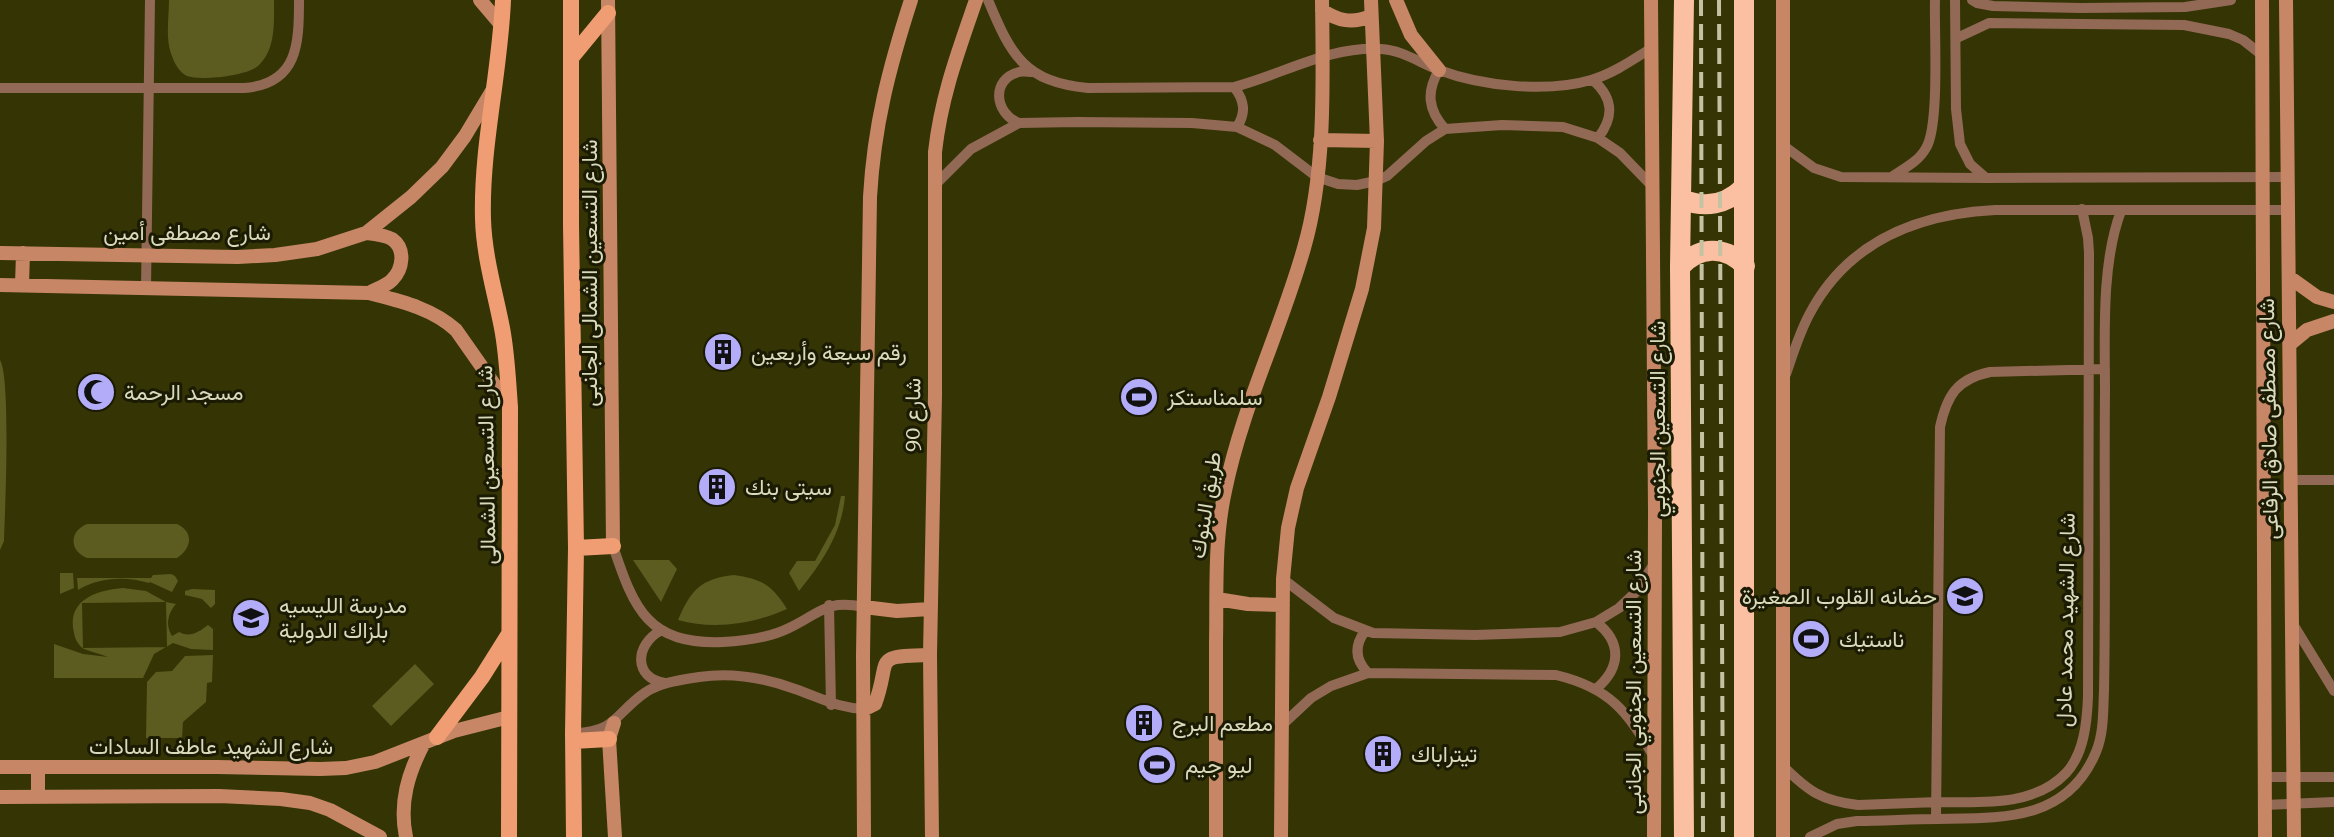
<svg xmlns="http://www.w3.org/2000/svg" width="2334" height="837" font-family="'Roboto Serif',Vazirmatn,serif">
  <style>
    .green { fill: #5c5b20; fill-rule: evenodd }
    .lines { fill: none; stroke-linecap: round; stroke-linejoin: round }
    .street { stroke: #916954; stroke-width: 10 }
    .secondary { stroke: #c78766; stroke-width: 14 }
    .primary { stroke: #f09d73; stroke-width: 16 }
    .highway { stroke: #fbbfa1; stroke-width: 20 }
    .rail { stroke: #c3c3a4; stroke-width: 4; stroke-dasharray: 16 8; stroke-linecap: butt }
    .labels { text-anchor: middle; stroke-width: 6; stroke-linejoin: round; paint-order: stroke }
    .street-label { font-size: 22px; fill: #d9d9bc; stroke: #1b1b04 }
    .poi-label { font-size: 22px; fill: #d9d9bc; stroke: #1b1b04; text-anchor: start }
  </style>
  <rect width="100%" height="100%" fill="#353405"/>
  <path class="green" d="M169,0H274C274,22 276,49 259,65C249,76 200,81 187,76C180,73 174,63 172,56C165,40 169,17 169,0Z
    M0,360C11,378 5,511 4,541L0,550Z
    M841,496H845C842,533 822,563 799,591L789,573L797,561H815L835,525Z
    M87,524H177C194,532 192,548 177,558H87C69,551 69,531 87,524Z
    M633,560H669L677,569L661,602Z
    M60,573H73L74,588L60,594Z
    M171,574L175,576L178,581L172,592L150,582L149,583C126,576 99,577 78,590L77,578H151L153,575Z
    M734,575C762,579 772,585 787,609C753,624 714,630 678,620C691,590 700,579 734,575Z
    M123,588L146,591L166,602L176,604C168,613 165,625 172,636L179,632C190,638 199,632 208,625L213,629V650L191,649L173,643L154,654L143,678H54V644L83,654L108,657C101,654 91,652 84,649C78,645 75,639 74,633C66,600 97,590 123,588ZM166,602L167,647L83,648L82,603Z
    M192,589L215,590V604L211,608L202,599L185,595V591Z
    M213,655L212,682L207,683L206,702L183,722L182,738H146L147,682L156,672L172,671L185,656Z
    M415,664L434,684L391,726L372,706Z"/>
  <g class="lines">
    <path class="street" d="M988,0C1011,55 1024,82 1088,88L1234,87C1284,74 1328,46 1381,49C1402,50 1420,63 1439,70C1481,86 1547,93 1591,80C1612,74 1631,61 1650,49
      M1955,0L1956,109L1960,144L1970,164L1986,178
      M1972,0L1977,3L1993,6L2081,8L2185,7L2231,0
      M1957,38L1989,23L2184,25L2229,34L2243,40L2262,55
      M1439,70C1426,92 1428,110 1445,129
      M1593,80C1613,98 1615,116 1598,138
      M1234,87C1245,101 1246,113 1237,127
      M0,88H244C298,84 299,44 299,0
      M1019,123C994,113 991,79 1019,72C1023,71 1028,72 1033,72
      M1784,146L1814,168L1841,177L1986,178L2288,177
      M1893,176C1905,168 1919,161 1926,148C1940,125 1934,32 1935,0
      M935,185L971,149L1019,123L1077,122L1192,123L1237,127L1275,145L1317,177L1338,184L1357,185L1376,181L1387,176L1426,141L1445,129L1502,125L1563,127L1598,138L1620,153L1652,186
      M146,288L150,0
      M1786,374C1793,354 1799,334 1809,315C1847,242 1916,214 1995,210H2288
      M2291,480H2334
      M613,546C634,609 648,645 723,642C745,641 769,638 789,628C821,613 825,599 864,607
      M1283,579L1334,618L1373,633L1475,635L1560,632L1596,622L1619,608L1636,592L1654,564
      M829,605L831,705
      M1596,622C1622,642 1621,667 1597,688
      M2293,624L2334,691
      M660,631C635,645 633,678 665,683
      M1365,631C1354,646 1355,660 1368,673
      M1281,726L1311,698L1331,686L1368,673L1556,675C1610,688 1627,711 1654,757
      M575,733C617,732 616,712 646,692C662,682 681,680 699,677C731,672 765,678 795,689C821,698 837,708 865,709
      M1783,766C1808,791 1822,801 1858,805C1884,804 1911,803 1938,802C1981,802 2034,807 2066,773C2084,754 2087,722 2088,697L2089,253L2088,238L2082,209
      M2264,777H2334
      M2264,805L2334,802
      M1936,819L1940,427C1947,395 1957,379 1990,372L2105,369
      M1810,837L1837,824L1857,821C1884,821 1911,819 1938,819C2001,818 2067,822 2096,752C2104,733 2103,711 2104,691C2106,591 2104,492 2105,392C2105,335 2101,264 2121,211"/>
    <path class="secondary" d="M480,0L502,26
      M608,0L613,546
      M1396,0L1411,35L1439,70
      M1651,0L1655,511L1654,837
      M1783,0V837
      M2262,0L2265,837
      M2286,0L2294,837
      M1322,10C1338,21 1352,24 1371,16
      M1320,140L1377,141
      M366,233C375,234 385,235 392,239C406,249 403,269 392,280C386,286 376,289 369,293
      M0,253L238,257L275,255L317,249L366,233L411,197L442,167L465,136L492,91
      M2289,277L2317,297L2334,302
      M0,285L369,293C400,301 432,308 456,330L510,407
      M22,285L23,253
      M2290,344L2307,330L2334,321
      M1217,599L1248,604L1283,605
      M864,607L897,611L930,609
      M865,709L875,704C892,658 870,656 930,655
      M614,723L609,739L615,837
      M0,767H217L320,769L346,768L375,762L454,731L509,717
      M0,797L219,796L281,799L310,803L330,810L380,837
      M38,797V767
      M406,837C399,803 408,773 424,743
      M864,837L863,656L870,197C874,126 889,68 911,0
      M932,837L930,655L935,395V152C941,97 958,52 976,0
      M1216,837C1216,772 1216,707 1216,642C1217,592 1214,541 1225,491C1242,407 1281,330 1304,248C1326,173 1323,78 1322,0
      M1281,837L1283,579L1288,528L1297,488L1329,397L1362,289L1374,228L1377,141L1371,0"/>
    <path class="primary" d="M503,0C500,74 481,146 483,219C484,256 495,292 502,328C507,354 508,381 510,407L509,837
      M571,0V225L576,548L573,733L574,837
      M571,58L608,13
      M576,548L613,546
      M437,737L482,677L509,634
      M573,741L609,739"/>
    <path class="highway" d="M1684,0L1680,267L1684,837
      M1744,0V837
      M1682,199C1705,209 1726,205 1744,187
      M1680,267C1699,246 1725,245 1745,266"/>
    <path class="rail" d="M1701,0L1703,837
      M1719,0L1723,837"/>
  </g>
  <defs>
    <g id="building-disc" transform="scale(2)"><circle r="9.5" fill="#b3adf9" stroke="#1b1b04"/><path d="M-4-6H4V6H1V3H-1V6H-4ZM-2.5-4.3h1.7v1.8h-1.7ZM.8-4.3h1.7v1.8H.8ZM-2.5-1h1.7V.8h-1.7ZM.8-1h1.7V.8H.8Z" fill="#111"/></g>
    <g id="mosque-disc" transform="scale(2)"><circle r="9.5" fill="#b3adf9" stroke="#1b1b04"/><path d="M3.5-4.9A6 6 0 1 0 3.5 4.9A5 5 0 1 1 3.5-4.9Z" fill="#111"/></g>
    <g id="stadium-disc" transform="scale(2)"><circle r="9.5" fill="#b3adf9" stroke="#1b1b04"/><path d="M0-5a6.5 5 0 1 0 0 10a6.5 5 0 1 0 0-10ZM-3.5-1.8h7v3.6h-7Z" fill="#111"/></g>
    <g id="school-disc" transform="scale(2)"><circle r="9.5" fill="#b3adf9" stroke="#1b1b04"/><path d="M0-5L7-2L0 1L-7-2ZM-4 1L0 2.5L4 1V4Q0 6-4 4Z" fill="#111"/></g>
  </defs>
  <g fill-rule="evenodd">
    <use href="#building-disc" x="723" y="352"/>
    <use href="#mosque-disc" x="96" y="392"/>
    <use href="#stadium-disc" x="1139" y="397"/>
    <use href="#building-disc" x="717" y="487"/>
    <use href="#school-disc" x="1965" y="596"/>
    <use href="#school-disc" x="251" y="618"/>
    <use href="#stadium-disc" x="1811" y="639"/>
    <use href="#building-disc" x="1144" y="723"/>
    <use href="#building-disc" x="1383" y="754"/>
    <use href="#stadium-disc" x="1157" y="765"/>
  </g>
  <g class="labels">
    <g class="street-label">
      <text x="187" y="240">شارع مصطفى أمين</text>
      <text transform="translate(589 273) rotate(-90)" y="8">شارع التسعين الشمالى الجانبى</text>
      <text transform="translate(912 415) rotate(-89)" y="8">شارع 90</text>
      <text transform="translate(1657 419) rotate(-90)" y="8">شارع التسعين الجنوبي</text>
      <text transform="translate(2268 419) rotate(-91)" y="8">شارع مصطفى صادق الرفاعى</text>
      <text transform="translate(486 465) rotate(-91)" y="8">شارع التسعين الشمالى</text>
      <text transform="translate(1205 505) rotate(-81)" y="8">طريق البنوك</text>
      <text transform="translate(2065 620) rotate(-89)" y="8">شارع الشهيد محمد عادل</text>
      <text transform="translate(1633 682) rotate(-90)" y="8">شارع التسعين الجنوبي الجانبى</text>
      <text x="211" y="754">شارع الشهيد عاطف السادات</text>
    </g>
    <g class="poi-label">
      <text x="751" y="360">رقم سبعة وأربعين</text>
      <text x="124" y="400">مسجد الرحمة</text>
      <text x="1167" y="405">سلمناستكز</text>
      <text x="745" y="495">سيتى بنك</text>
      <text x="1937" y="604" text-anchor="end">حضانه القلوب الصغيرة</text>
      <text x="279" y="613">مدرسة الليسيه<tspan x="279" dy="25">بلزاك الدولية</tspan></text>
      <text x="1839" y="647">ناستيك</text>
      <text x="1172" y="731">مطعم البرج</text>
      <text x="1411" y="762">تيتراباك</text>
      <text x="1185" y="773">ليو جيم</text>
    </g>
  </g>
</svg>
